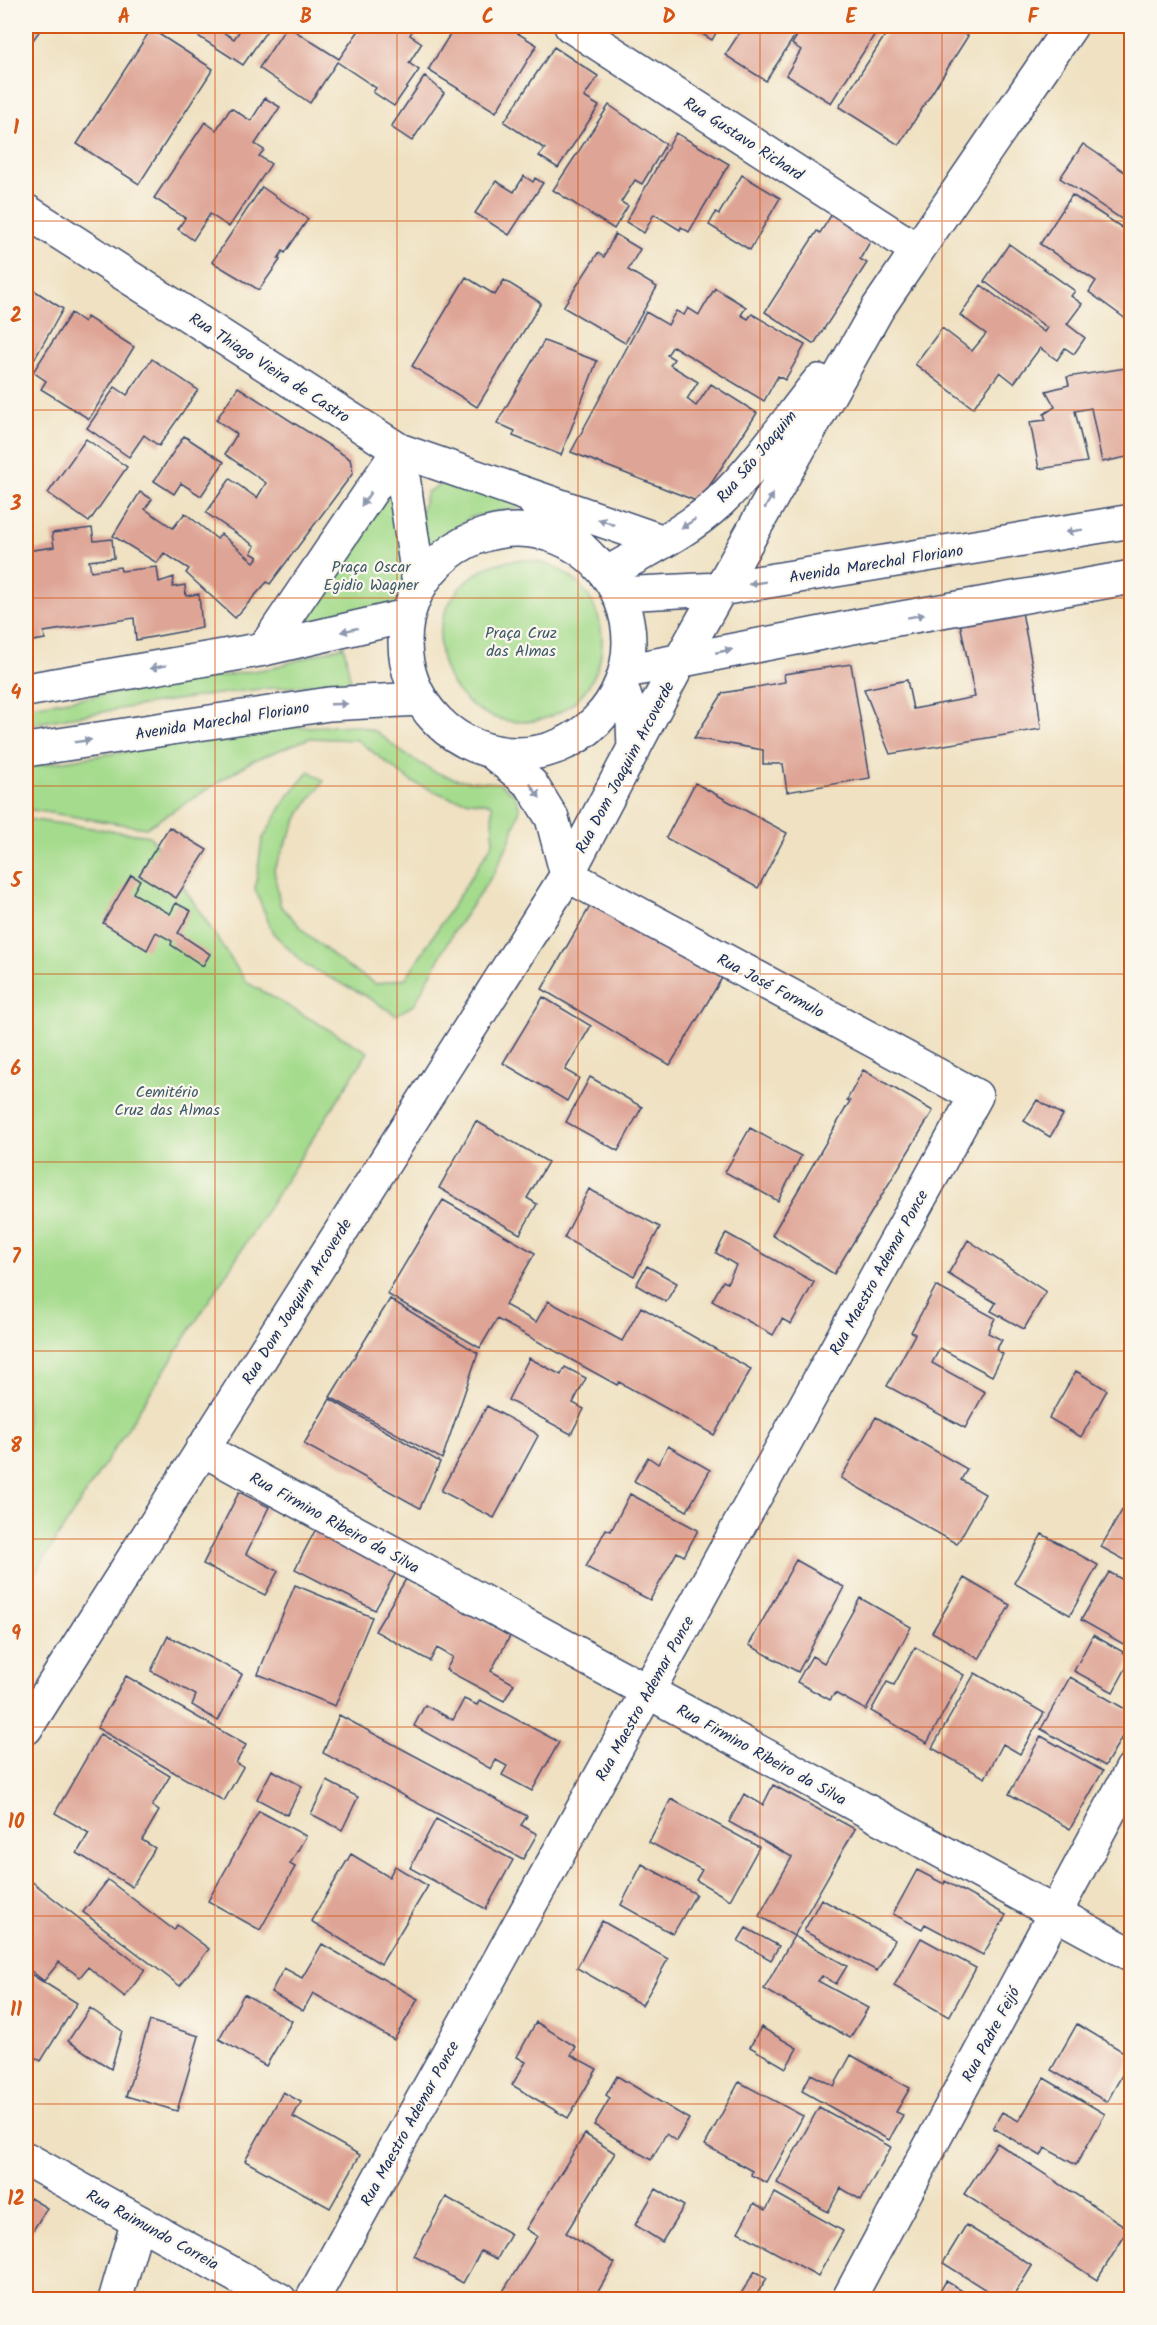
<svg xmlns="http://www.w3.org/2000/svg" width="1157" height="2325" font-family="Kalam,sans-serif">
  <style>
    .green { fill: #a4db8c; stroke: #608575; stroke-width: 1.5 }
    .building { fill: #dea495 }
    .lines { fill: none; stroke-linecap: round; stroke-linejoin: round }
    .minor-casing { stroke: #3b4a6d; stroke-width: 36 }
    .tertiary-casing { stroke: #3b4a6d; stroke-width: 36 }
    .secondary-casing { stroke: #3b4a6d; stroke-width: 36 }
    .minor { stroke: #fff; stroke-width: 33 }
    .tertiary { stroke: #fff; stroke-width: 33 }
    .secondary { stroke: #fff; stroke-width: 33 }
    .oneway { fill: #8d97ae }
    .grid { fill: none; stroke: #d45514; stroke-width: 1.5; stroke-opacity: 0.55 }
    .labels { text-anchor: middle; stroke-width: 4.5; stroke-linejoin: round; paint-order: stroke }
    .street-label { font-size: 16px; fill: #1b2f5e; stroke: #fbf7ec }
    .park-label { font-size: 16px; fill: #3d5a6a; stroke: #fbf7ec }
    .neatline { fill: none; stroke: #d45514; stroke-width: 2 }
    .grid-label { font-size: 20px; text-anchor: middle; font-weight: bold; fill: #d45514 }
  </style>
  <rect width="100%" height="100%" fill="#fbf7ec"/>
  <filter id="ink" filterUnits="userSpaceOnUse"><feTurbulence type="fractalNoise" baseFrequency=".0167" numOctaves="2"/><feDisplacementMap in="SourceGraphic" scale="12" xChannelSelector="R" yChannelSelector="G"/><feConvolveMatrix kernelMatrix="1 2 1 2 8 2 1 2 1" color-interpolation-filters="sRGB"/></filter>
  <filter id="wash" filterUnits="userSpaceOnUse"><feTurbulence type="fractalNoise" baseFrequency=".008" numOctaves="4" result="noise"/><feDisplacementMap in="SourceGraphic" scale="24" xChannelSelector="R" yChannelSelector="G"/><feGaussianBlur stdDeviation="1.35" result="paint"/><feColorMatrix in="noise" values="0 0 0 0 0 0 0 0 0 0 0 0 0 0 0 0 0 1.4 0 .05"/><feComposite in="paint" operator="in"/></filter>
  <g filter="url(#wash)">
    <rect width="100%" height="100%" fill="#efe1c1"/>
    <path class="green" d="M399,450L419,584L406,616L264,649Z
      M445,482L531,506L471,517L427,548L421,512L427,492Z
      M440 641a81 81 0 1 1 162 0a81 81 0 1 1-162 0Z
      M344,646L351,684C241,685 133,707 26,725V707L272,668Z
      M356,725L377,732L403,753L435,772L459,780L499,783L515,795L520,809L510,840L494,873L454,931L414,1005L396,1015L364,995L305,965L273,933L255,889L262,840L286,799L309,771L324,781L300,813L274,869L280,905L306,933L346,966L376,984L406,978L493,843L492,804L451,798L412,782L357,740L310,738L252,761L146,828L26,809V767L277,728Z
      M26,819L150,836L246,982L368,1052L26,1587Z"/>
    <g id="blocks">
      <path class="building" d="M26,26H43L28,47L26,45Z
        M189,26H213L234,39L243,26H270L243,65L187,29Z
        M287,26L339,59L362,26H404L412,31L410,35L422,43L409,63L419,70L394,106L373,92L376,88L337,62L310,103L259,68Z
        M455,26H506L537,45L496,112L428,70Z
        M689,26H720L712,40Z
        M744,26H801L766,81L725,55Z
        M803,26H880L831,103L786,75L801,50L792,44Z
        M891,26H952L968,36L899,145L839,107Z
        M151,29L213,69L139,184L77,144Z
        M554,47L598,76L584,97L599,106L558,168L539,156L545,149L504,122Z
        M425,76L444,93L412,141L391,127Z
        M265,98L280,107L255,144L264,150L259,156L271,164L229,227L210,214L193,240L178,229L185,218L154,198L205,122L216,130L231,108L251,121Z
        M609,105L666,144L642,184L635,180L621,202L628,206L614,229L553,190Z
        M676,133L729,164L689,232L681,227L680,230L654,214L644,233L626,222Z
        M1083,144L1132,177V226L1060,178Z
        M742,175L780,198L750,250L709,225L716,212L719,214Z
        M524,176L533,182L535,178L543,183L509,235L475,213L496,181L514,192Z
        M262,187L308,219L285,253L283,251L278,259L280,260L259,290L212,262Z
        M1072,195L1132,234V311L1126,319L1089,292L1096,281L1040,244Z
        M835,209L874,235L860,259L867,263L814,344L765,312L817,231L820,233Z
        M615,234L640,249L628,270L657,287L625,343L563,307L598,253L604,257Z
        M1009,244L1075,291L1071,296L1082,304L1067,324L1085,338L1074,354L1065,348L1057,360L1040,348L1014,383L1000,372L973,408L915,364L942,328L972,351L986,334L960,315L981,285L1044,332L1047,328L984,281Z
        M466,277L495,295L504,280L541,303L477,407L412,366Z
        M26,285L63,309L26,374Z
        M715,288L746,307L741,315L748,319L752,314L805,345L785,380L778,376L764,401L673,346L667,355L674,359L670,365L698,382L687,399L696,406L711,384L757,413L699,502L571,452L646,312L668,325L676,311L684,315L688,308L699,315Z
        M71,313L84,322L87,317L134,347L89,419L41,389L46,381L33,372Z
        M544,341L597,361L561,455L513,436L515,431L497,423Z
        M152,359L198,390L159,446L144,435L129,457L87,428L115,387L127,395Z
        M1132,367V456L1102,462L1091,408L1075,411L1087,462L1039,469L1030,422L1046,420L1044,414L1055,407L1046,391L1069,385L1067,377Z
        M238,387L350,459L353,473L270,584L267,582L235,618L186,573L189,569L164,553L157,563L113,536L140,492L152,499L145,509L173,528L185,513L217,539L221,534L254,562L258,557L251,553L255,546L206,513L230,479L257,498L266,483L225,454L237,434L216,420Z
        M184,436L224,462L201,496L181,483L174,494L154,481Z
        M86,439L127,467L89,522L48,493Z
        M92,528L94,541L112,539L114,558L89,561L91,571L120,567L121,571L157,567L159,582L174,577L173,587L185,585L186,596L199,594L202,628L136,640L134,618L44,632L45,639L26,642V568H28L26,551L54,547L52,533Z
        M1022,612L1036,686L1041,729L890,754L864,689L907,680L913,709L975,697L960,623Z
        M851,664L870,778L787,792L783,764H763V750L694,738L723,693L785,682L784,674Z
        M695,783L787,833L758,888L666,838Z
        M169,827L207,850L176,898L139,875Z
        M131,875L140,880L133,893L170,914L176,903L191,911L178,933L210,954L203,966L171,945L172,941L156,932L147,950L103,923Z
        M592,903L722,978L670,1065L542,989Z
        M543,997L591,1026L565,1070L579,1078L567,1101L503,1063Z
        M863,1070L933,1111L834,1274L772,1235L850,1101L847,1100Z
        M590,1077L642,1107L618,1151L566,1122Z
        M1037,1100L1063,1115L1050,1137L1024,1121Z
        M476,1121L548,1162L527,1198L537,1204L520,1234L439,1188Z
        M750,1128L801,1156L778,1201L725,1172Z
        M589,1189L660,1227L634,1276L564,1238Z
        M443,1200L535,1253L505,1305L536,1322L548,1301L622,1341L641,1307L751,1369L714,1435L619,1382L617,1385L497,1319L480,1348L387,1294Z
        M726,1233L814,1282L791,1324L782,1319L773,1335L712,1301L723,1281L727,1283L736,1265L716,1253Z
        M968,1240L1046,1292L1024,1329L991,1311L996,1303L948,1274Z
        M647,1266L677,1283L666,1302L636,1285Z
        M936,1286L995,1318L988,1333L1002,1340L996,1350L1003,1354L992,1376L940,1348L932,1363L985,1392L965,1428L887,1386L915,1334L911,1332Z
        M390,1299L478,1353L442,1459L330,1397Z
        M529,1358L561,1375L565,1367L586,1378L573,1403L584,1409L571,1434L508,1400Z
        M1076,1371L1107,1390L1081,1437L1049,1418Z
        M330,1399L440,1462L420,1508L304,1444Z
        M487,1406L534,1432L538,1436L494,1518L441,1491Z
        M876,1417L967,1469L961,1480L985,1494L957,1544L841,1478Z
        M668,1446L710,1470L687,1511L634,1481L648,1457L658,1464Z
        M239,1492L269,1507L246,1554L278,1571L265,1595L203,1564Z
        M1132,1493V1564L1101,1547Z
        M630,1494L698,1530L684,1556L677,1552L650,1600L586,1567L606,1529L611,1531Z
        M318,1525L399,1567L375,1610L295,1569Z
        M1042,1534L1098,1565L1070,1615L1014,1583Z
        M796,1560L844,1587L798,1672L749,1645Z
        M1109,1572L1132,1585V1649L1081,1620Z
        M964,1578L1010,1605L979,1659L932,1632Z
        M406,1579L510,1636L491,1671L514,1684L504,1701L446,1670L453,1657L437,1648L430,1661L375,1631Z
        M295,1585L372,1617L335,1706L258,1674Z
        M860,1598L911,1627L866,1710L835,1693L830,1700L797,1682L812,1656L824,1663Z
        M1093,1635L1132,1657L1113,1692L1074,1671Z
        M168,1636L242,1674L218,1721L192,1705L196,1695L151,1671Z
        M915,1647L964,1675L927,1743L871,1711L887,1682L894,1685Z
        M975,1673L1044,1713L1020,1754L1003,1744L985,1778L932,1748Z
        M126,1676L246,1745L236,1763L243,1767L224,1801L97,1728Z
        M1070,1677L1132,1713V1720L1105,1766L1041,1729Z
        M464,1699L477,1705L480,1700L559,1742L532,1791L502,1775L507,1766L496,1760L491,1769L414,1726L425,1705L453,1720Z
        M339,1715L527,1816L521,1825L537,1834L523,1859L323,1753Z
        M100,1734L170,1776L152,1806L159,1811L142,1840L155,1848L132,1887L77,1853L89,1833L55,1813Z
        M1041,1736L1103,1771L1070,1829L1009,1794Z
        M272,1770L302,1786L287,1815L257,1799Z
        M327,1781L358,1797L342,1830L311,1814Z
        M773,1785L855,1829L794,1936L759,1916L792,1857L729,1822L744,1794L763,1805Z
        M671,1799L759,1847L730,1900L696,1880L702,1870L649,1842Z
        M259,1811L306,1836L290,1864L295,1867L260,1930L208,1901Z
        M436,1819L513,1860L486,1909L410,1868Z
        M351,1854L389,1877L395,1866L428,1886L381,1964L311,1921Z
        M642,1864L696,1894L673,1934L621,1905Z
        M917,1870L944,1884L945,1881L1006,1915L983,1955L925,1924L922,1929L893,1914Z
        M26,1877L145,1970L125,1997L88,1967L80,1977L59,1962L44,1981L26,1967Z
        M108,1880L174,1930L177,1925L209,1949L180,1986L83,1912Z
        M821,1899L895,1940L877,1971L804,1931Z
        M602,1921L668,1959L642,2005L577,1968Z
        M746,1928L779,1946L771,1960L738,1941Z
        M794,1936L847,1966L836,1984L822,1976L818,1981L868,2008L850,2038L764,1989Z
        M921,1938L976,1968L949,2017L894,1986Z
        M322,1944L418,1999L394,2040L313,1993L303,2011L271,1992L284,1968L302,1978Z
        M26,1971L77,2003L41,2061L26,2052Z
        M244,1994L292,2021L266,2066L219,2039Z
        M90,2008L122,2031L111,2069L68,2041Z
        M150,2021L199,2036L177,2111L126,2096Z
        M536,2022L576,2047L571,2055L597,2069L568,2118L512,2085L526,2062L517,2057Z
        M1077,2024L1132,2057L1107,2102L1051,2070Z
        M761,2027L797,2048L786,2068L750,2047Z
        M851,2055L910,2088L896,2112L903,2115L889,2140L802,2091L811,2074L834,2086Z
        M617,2076L689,2119L676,2141L666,2134L651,2160L594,2125L610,2098L606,2095Z
        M1044,2078L1105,2114L1076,2165L1045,2148L1041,2156L993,2128L1002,2112L1019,2121Z
        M739,2082L803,2116L767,2183L751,2175L752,2171L705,2145Z
        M283,2092L301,2102L293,2117L360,2155L330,2208L245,2161Z
        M819,2107L891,2147L861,2200L841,2188L828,2212L777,2183Z
        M585,2134L615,2153L566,2233L615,2263L593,2300H513L502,2293L537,2236L526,2229Z
        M997,2143L1129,2229L1097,2280L964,2194Z
        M656,2189L684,2206L662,2242L635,2225Z
        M775,2193L843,2231L818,2276L738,2232L754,2203L766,2210Z
        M446,2197L511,2234L497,2259L481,2251L463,2283L414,2256Z
        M30,2198L47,2208L27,2240L26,2239V2204Z
        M966,2225L1032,2266L1011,2300H1002L943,2263Z
        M755,2271L767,2278L753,2300H737Z
        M946,2281L977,2300H935Z"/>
    </g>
  </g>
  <g filter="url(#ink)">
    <use href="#blocks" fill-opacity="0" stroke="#3b4a6d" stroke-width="1.5"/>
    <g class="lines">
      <g class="minor-casing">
        <path id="minor" d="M571,26L917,250
          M26,211L399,450L661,541
          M399,450L419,584
          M534,501L588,555
          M264,649L399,450
          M621,685L633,722L634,749
          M492,752L531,784L552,818L567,875
          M202,1449L1132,1955
          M26,1728L567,875L681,659
          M26,2159L280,2300
          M115,2300L138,2221
          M312,2300L976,1096L567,875
          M848,2300L1132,1769"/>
      </g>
      <g class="tertiary-casing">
        <path id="tertiary" d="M606,574C643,552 687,532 719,502C756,467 787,421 819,381
          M681,659L878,308L1071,26"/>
      </g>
      <g class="secondary-casing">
        <path id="secondary" d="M405 642a112 112 0 1 1 224 0a112 112 0 1 1-224 0Z
          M618,594L720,589L1132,521
          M626,671L863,625L1132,577
          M26,690L264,649L406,616
          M26,750L329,704L419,699"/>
      </g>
      <use href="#minor" class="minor"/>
      <use href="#tertiary" class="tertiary"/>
      <use href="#secondary" class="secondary"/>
    </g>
    <defs><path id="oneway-solid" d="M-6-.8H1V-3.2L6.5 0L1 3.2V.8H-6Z" transform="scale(1.5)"/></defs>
    <g class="oneway">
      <use href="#oneway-solid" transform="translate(366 499) rotate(124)"/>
      <use href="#oneway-solid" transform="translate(769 501) rotate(-60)"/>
      <use href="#oneway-solid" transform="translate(606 522) rotate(-160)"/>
      <use href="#oneway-solid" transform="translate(688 524) rotate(146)"/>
      <use href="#oneway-solid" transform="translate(1074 531) rotate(171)"/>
      <use href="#oneway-solid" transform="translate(757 583) rotate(171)"/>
      <use href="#oneway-solid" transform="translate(916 616) rotate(-10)"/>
      <use href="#oneway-solid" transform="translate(349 630) rotate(167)"/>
      <use href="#oneway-solid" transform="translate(724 651) rotate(-11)"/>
      <use href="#oneway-solid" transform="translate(158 667) rotate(170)"/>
      <use href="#oneway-solid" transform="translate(339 704) rotate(-2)"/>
      <use href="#oneway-solid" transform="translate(83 741) rotate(-9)"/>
      <use href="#oneway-solid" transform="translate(535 791) rotate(55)"/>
    </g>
  </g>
  <path class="grid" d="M215,26V2300M397,26V2300M578,26V2300M760,26V2300M942,26V2300M26,221H1132M26,410H1132M26,598H1132M26,786H1132M26,974H1132M26,1162H1132M26,1351H1132M26,1539H1132M26,1727H1132M26,1916H1132M26,2104H1132"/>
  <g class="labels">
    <g class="street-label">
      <text transform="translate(744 138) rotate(33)" y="6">Rua Gustavo Richard</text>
      <text transform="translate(270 367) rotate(33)" y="6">Rua Thiago Vieira de Castro</text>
      <text transform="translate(756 456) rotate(-50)" y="6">Rua São Joaquim</text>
      <text transform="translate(876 563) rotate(-9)" y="6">Avenida Marechal Floriano</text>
      <text transform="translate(222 720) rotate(-9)" y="6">Avenida Marechal Floriano</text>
      <text transform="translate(624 767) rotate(-62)" y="6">Rua Dom Joaquim Arcoverde</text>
      <text transform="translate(771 985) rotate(28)" y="6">Rua José Formulo</text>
      <text transform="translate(878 1272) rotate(-61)" y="6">Rua Maestro Ademar Ponce</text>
      <text transform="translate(296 1301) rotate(-58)" y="6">Rua Dom Joaquim Arcoverde</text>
      <text transform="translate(335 1522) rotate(29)" y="6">Rua Firmino Ribeiro da Silva</text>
      <text transform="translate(644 1698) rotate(-61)" y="6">Rua Maestro Ademar Ponce</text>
      <text transform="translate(762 1754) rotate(29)" y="6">Rua Firmino Ribeiro da Silva</text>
      <text transform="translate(990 2034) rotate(-62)" y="6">Rua Padre Feijó</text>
      <text transform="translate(409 2123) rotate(-61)" y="6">Rua Maestro Ademar Ponce</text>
      <text transform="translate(153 2229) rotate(29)" y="6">Rua Raimundo Correia</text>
    </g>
    <g class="park-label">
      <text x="371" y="572">Praça Oscar<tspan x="371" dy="18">Egidio Wagner</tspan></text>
      <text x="521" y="638">Praça Cruz<tspan x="521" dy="18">das Almas</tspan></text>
      <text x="167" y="1097">Cemitério<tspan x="167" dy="18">Cruz das Almas</tspan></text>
    </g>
  </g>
  <rect width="1157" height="2325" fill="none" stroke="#fbf7ec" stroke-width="66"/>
  <rect x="33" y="33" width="1091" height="2259" class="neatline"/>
  <g class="grid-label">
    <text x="124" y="23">A</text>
    <text x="306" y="23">B</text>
    <text x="488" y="23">C</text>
    <text x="669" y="23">D</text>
    <text x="851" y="23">E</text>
    <text x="1033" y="23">F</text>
    <text x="16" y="134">1</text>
    <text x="16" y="322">2</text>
    <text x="16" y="510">3</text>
    <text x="16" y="699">4</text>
    <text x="16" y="887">5</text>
    <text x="16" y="1075">6</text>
    <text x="16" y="1263">7</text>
    <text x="16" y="1452">8</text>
    <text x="16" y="1640">9</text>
    <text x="16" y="1828">10</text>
    <text x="16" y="2016">11</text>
    <text x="16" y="2205">12</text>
  </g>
</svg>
